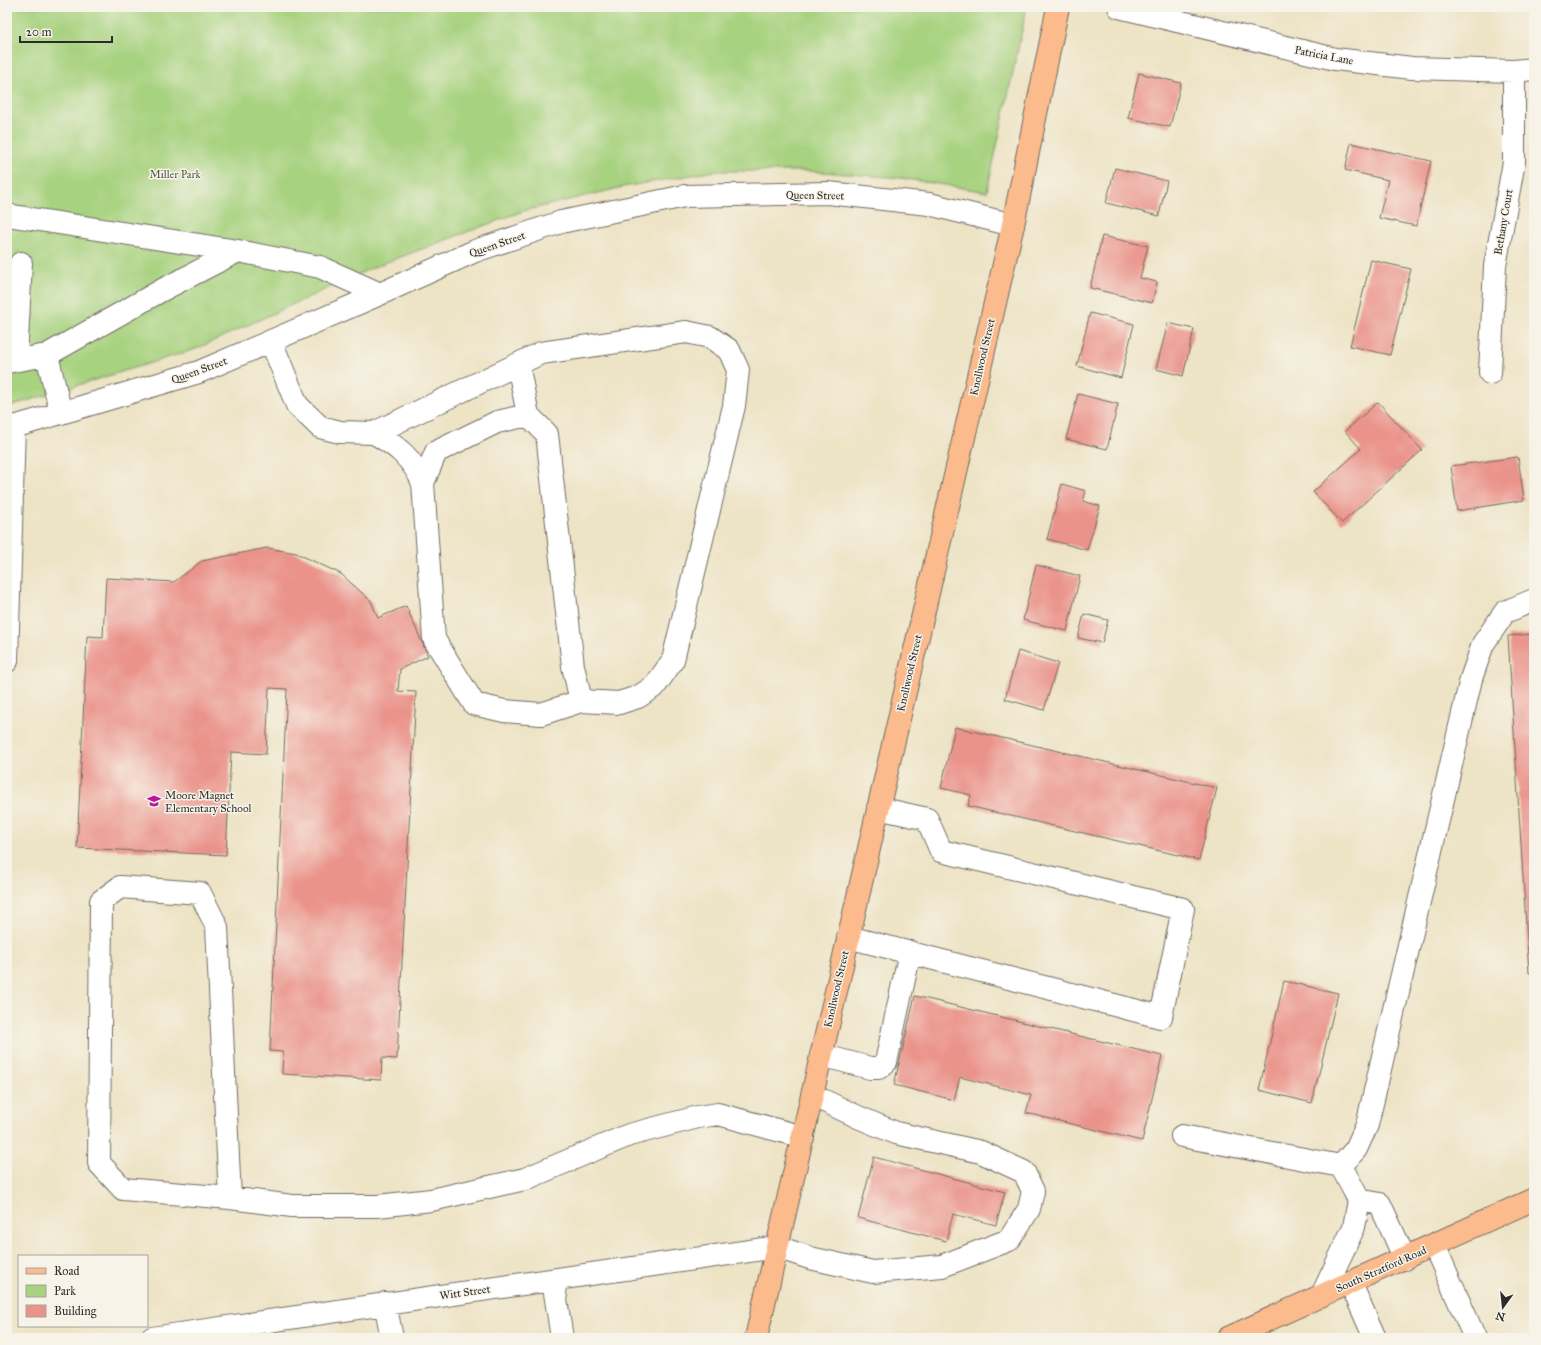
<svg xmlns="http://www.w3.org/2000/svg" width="1541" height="1345" font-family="'IM FELL Great Primer',serif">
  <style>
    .green { fill: #a7d27f; stroke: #697e55 }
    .building { fill: #ea938a }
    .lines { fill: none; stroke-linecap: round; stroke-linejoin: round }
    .minor-casing { stroke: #6f6b61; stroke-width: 24 }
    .major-casing { stroke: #6f6b61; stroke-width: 24 }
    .minor { stroke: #fff; stroke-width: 22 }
    .major { stroke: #fbbb8c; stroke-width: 22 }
    .labels { text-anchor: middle; stroke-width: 3; stroke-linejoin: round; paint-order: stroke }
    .street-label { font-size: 11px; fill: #2b2b2b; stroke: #f7f3e8 }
    .park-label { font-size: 11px; fill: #4a5540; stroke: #f7f3e8 }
    .poi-label { font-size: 11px; fill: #2b2b2b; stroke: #f7f3e8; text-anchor: start }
  </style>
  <rect width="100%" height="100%" fill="#f7f3e8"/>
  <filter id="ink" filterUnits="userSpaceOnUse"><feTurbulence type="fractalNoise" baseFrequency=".025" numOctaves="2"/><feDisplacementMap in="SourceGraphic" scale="8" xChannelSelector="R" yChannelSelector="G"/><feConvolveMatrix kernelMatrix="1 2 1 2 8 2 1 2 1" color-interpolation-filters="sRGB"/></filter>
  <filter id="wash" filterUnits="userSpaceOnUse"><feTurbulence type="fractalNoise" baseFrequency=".012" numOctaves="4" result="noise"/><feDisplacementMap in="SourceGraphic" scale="16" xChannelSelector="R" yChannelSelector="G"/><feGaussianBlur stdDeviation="0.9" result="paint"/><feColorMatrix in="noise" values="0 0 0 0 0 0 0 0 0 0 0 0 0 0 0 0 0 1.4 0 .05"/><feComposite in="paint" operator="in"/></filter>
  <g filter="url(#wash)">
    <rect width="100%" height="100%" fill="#ede3c5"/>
    <path class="green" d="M7,7H1027L987,192L901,178L808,171H715L623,187L523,211L374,267L196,349L7,407Z"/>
    <g id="blocks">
      <path class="building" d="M1139,73L1181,83L1170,127L1128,118Z
        M1351,143L1431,161L1416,226L1379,218L1388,180L1345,170Z
        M1115,168L1167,181L1159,216L1106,203Z
        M1102,236L1148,246L1140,278L1157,282L1152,303L1090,288Z
        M1371,260L1411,269L1390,355L1350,346Z
        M1090,313L1134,324L1121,378L1077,366Z
        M1168,323L1194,329L1183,376L1156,369Z
        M1078,394L1118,404L1107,449L1066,439Z
        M1378,402L1422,450L1342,523L1313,492L1361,449L1345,431Z
        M1518,457L1524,500L1457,511L1451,466Z
        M1062,484L1086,491L1083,501L1100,506L1087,550L1047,539Z
        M267,548L296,553L341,574L371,601L378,618L406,606L428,656L400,669L398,691L416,692L397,1059L382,1058L381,1080L282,1074L283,1052L270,1051L287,689L269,688L266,754L231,752L226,855L77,848L87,636L103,637L106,578L174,582L202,561Z
        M1036,565L1080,576L1067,631L1023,620Z
        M1084,614L1108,620L1102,643L1078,638Z
        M1534,634V973H1529L1508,636Z
        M1018,651L1058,663L1044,710L1005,699Z
        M955,727L1217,788L1199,860L968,806L971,795L941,788Z
        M1284,981L1338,993L1312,1103L1259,1090Z
        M915,996L1162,1056L1142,1141L1026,1113L1031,1095L960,1077L954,1100L894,1085Z
        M874,1157L1005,1192L996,1225L953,1214L946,1241L858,1218Z"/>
    </g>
  </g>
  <g filter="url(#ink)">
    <use href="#blocks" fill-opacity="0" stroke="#6f6b61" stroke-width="1"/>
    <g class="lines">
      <g class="minor-casing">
        <path id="minor" d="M1119,7L1335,59L1412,68L1514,71L1534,69
          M7,215L238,251L320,267L380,294
          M271,341L297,405L320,427L340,432L374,433L541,353L686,332L710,337L729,350L738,370L734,406L673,660L655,686L638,697L619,703L581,701L541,714L504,711L474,704L434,639L423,483L436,452L497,422L528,415L547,434L573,666L581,701
          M47,355L61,413
          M16,360L21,263
          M7,362L47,355L164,289L238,251
          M518,364L528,415
          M1490,373L1495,266L1514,162V71
          M7,429L199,372L380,294L475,251L561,222L685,196L828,193L929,204L1013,225
          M374,433C397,446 412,458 423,483
          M7,661L14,427
          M848,937L1161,1017L1183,909L941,851L927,819L878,808
          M821,1055L870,1068H879L886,1062L910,952
          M1182,1136L1341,1166
          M230,1198L217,927L200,893L120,887L101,901L99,1163L123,1189L230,1198L292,1206H378L431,1200L525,1179L629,1135L698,1117L718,1114L803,1137
          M1359,1200L1380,1204L1405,1259
          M1434,1245L1475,1338
          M553,1280L562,1338
          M1350,1282L1375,1338
          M1322,1295L1354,1227L1359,1200L1341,1166L1356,1149L1367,1125L1471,679L1483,644L1505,612L1534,600
          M385,1303L392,1338
          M152,1338L777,1247L810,1258L873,1272L942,1266L1009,1240L1029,1209L1033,1191L1024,1172L981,1152L896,1133L858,1117L812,1095"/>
      </g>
      <g class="major-casing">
        <path id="major" d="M756,1338L1013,225L1058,7
          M1228,1338L1534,1199"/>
      </g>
      <use href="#minor" class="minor"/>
      <use href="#major" class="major"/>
    </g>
  </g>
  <defs>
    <g id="school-bare" transform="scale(1.08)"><path d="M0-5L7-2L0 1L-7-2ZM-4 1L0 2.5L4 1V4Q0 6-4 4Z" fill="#b5179e" stroke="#f7f3e8" stroke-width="2.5" paint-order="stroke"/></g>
  </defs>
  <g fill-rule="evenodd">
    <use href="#school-bare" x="154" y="801"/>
  </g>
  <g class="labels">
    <g class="street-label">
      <text transform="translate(1324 55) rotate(11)" y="4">Patricia Lane</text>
      <text transform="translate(815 195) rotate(1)" y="4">Queen Street</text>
      <text transform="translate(1503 222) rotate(-80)" y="4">Bethany Court</text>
      <text transform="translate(497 244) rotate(-19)" y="4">Queen Street</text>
      <text transform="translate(982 357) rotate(-77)" y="4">Knollwood Street</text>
      <text transform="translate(199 370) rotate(-20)" y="4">Queen Street</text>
      <text transform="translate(909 673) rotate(-77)" y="4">Knollwood Street</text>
      <text transform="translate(836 989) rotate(-77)" y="4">Knollwood Street</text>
      <text transform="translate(1381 1269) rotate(-24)" y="4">South Stratford Road</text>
      <text transform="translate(465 1292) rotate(-8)" y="4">Witt Street</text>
    </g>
    <g class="park-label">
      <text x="175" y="178">Miller Park</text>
    </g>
    <g class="poi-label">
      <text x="165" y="799">Moore Magnet<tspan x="165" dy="13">Elementary School</tspan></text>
    </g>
  </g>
  <rect width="1541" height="1345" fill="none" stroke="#f7f3e8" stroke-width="24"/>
  <rect x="18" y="1255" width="130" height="72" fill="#f7f3e8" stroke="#a5a39c"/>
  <rect x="26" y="1268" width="20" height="6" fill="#fbbb8c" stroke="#a5a39c"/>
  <text x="54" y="1275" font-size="12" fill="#2b2b2b">Road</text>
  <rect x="26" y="1285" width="20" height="12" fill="#a7d27f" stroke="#a5a39c"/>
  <text x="54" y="1295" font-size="12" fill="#2b2b2b">Park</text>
  <rect x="26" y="1305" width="20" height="12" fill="#ea938a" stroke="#a5a39c"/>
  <text x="54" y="1315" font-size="12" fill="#2b2b2b">Building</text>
  <g transform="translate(1503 1307) rotate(195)" stroke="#f7f3e8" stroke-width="3" paint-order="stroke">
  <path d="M0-3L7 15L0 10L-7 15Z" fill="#2b2b2b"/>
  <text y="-6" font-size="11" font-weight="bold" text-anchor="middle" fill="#2b2b2b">N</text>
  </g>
  <path d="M20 36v6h92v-6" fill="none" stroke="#2b2b2b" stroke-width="2"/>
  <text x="26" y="36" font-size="12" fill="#2b2b2b" stroke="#f7f3e8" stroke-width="3" paint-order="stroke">20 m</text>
</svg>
